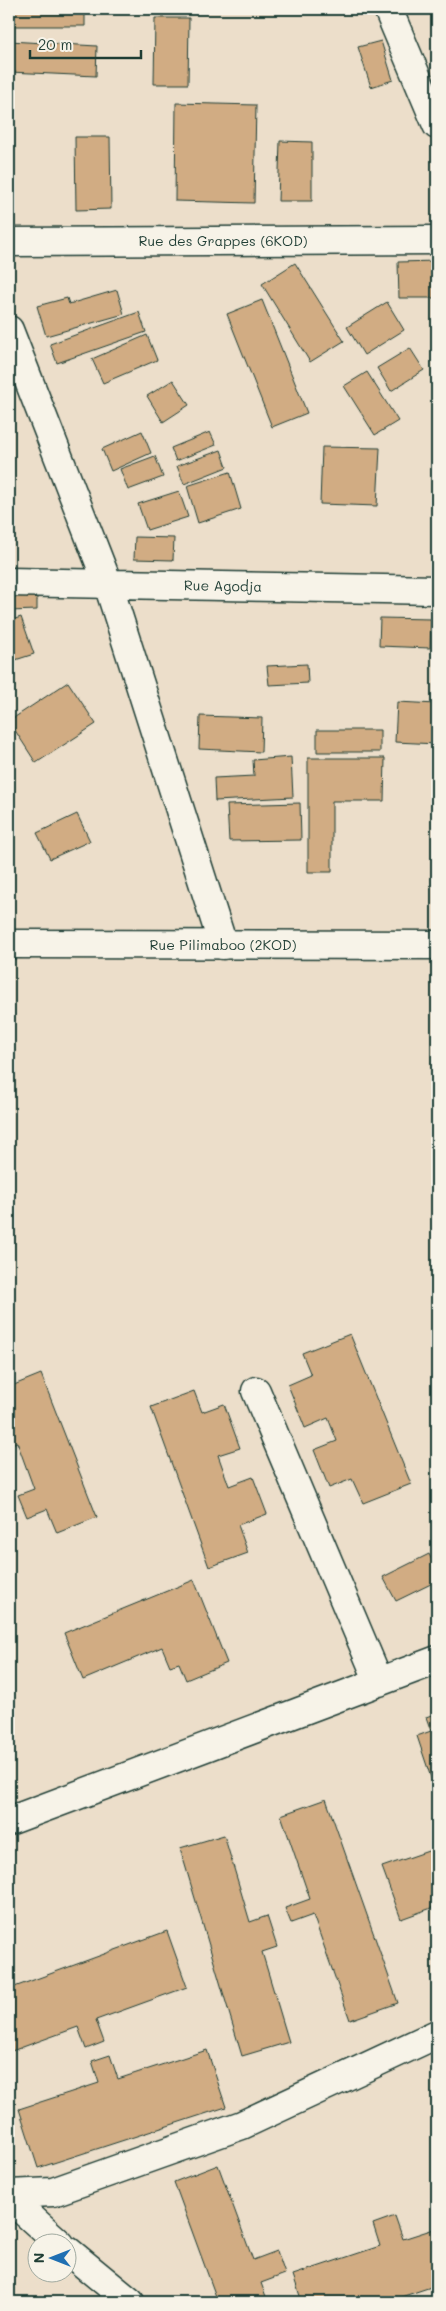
<svg xmlns="http://www.w3.org/2000/svg" width="446" height="2311" font-family="Mali,sans-serif">
  <style>
    .building { fill: #d1ac83; stroke: #1f3d34 }
    .lines { fill: none; stroke-linecap: round; stroke-linejoin: round }
    .minor-casing { stroke: #1f3d34; stroke-width: 31 }
    .tertiary-casing { stroke: #1f3d34; stroke-width: 31 }
    .minor { stroke: #f7f3e8; stroke-width: 28 }
    .tertiary { stroke: #f7f3e8; stroke-width: 28 }
    .labels { text-anchor: middle; stroke-width: 4.5; stroke-linejoin: round; paint-order: stroke }
    .street-label { font-size: 14px; fill: #1f3d34; stroke: #f7f3e8 }
  </style>
  <rect width="100%" height="100%" fill="#ecdeca"/>
  <filter id="ink" filterUnits="userSpaceOnUse"><feTurbulence type="fractalNoise" baseFrequency=".02" numOctaves="2"/><feDisplacementMap in="SourceGraphic" scale="10" xChannelSelector="R" yChannelSelector="G"/><feConvolveMatrix kernelMatrix="1 2 1 2 8 2 1 2 1" color-interpolation-filters="sRGB"/></filter>
  <g filter="url(#ink)">
    <path class="building" d="M9,9H85V26H9Z
      M155,18H189L188,84H154Z
      M9,41L97,46L96,76L9,72Z
      M381,41L393,80L371,87L358,47Z
      M176,103L256,105L254,203L175,201Z
      M75,137H110L111,209L76,210Z
      M280,141L312,142V201H278Z
      M437,261V298H399L398,262Z
      M295,263L344,341L310,362L262,284Z
      M117,290L124,314L46,336L37,306L67,298L69,304Z
      M262,300L307,413L272,427L227,314Z
      M387,302L404,330L364,355L347,327Z
      M139,312L146,332L57,363L50,344Z
      M147,335L157,360L103,383L92,359Z
      M410,348L424,370L391,391L377,368Z
      M367,372L398,421L375,435L344,386Z
      M173,380L189,405L163,422L147,396Z
      M142,431L151,453L111,471L102,449Z
      M210,432L216,445L176,461L171,448Z
      M322,447L380,448L377,506L320,504Z
      M221,450L227,467L184,484L177,466Z
      M155,456L163,477L128,490L120,469Z
      M230,472L241,509L198,523L187,486Z
      M179,491L188,517L147,530L138,504Z
      M135,537L174,538L173,560L134,559Z
      M37,592V610L9,611V593Z
      M21,617L34,654L9,662V621Z
      M380,618L431,619L430,648L379,646Z
      M307,664L308,683L269,685L267,666Z
      M68,682L96,724L36,763L9,721Z
      M397,702L437,704V744L395,742Z
      M200,716L262,718L261,752L199,749Z
      M317,730H380V752H317Z
      M291,757L293,797L215,801L214,778L254,776L253,760Z
      M308,758H385L384,801H332V872H308Z
      M300,803L301,840L229,841L227,805Z
      M77,814L90,841L50,859L37,833Z
      M350,1334L411,1484L363,1503L352,1479L329,1488L314,1450L337,1441L328,1418L305,1428L288,1385L311,1375L302,1353Z
      M41,1374L97,1517L57,1533L47,1509L27,1517L18,1495L34,1489L17,1442L9,1445V1387Z
      M194,1391L202,1412L224,1404L240,1448L218,1455L229,1486L253,1477L267,1514L238,1525L248,1553L209,1567L151,1407Z
      M429,1554L437,1571V1581L396,1601L383,1577Z
      M194,1580L227,1663L186,1680L179,1663L170,1666L162,1647L83,1680L64,1633Z
      M437,1713V1796L417,1736L431,1731L426,1717Z
      M326,1799L398,2003L350,2020L313,1915L291,1923L285,1908L310,1899L281,1815Z
      M224,1835L250,1922L267,1916L277,1947L262,1952L289,2042L242,2056L180,1848Z
      M437,1848V1906L401,1919L382,1867Z
      M167,1931L187,1987L96,2020L104,2042L86,2049L78,2027L9,2052V1989Z
      M207,2050L226,2107L38,2168L19,2109L99,2083L92,2061L110,2055L118,2079Z
      M218,2165L253,2260L277,2251L285,2274L261,2283L268,2302H218L174,2182Z
      M395,2216L403,2239L437,2228V2285L386,2302H302L293,2275L380,2246L373,2224Z
      M9,2238H12V2270H9Z"/>
    <g class="lines">
      <g class="minor-casing">
        <path id="minor" d="M388,9L437,125
          M9,242L437,240
          M9,330L108,584L223,945
          M9,582L437,590
          M256,1391L379,1682
          M9,1821L437,1660
          M9,2194L53,2192L242,2125L437,2034
          M9,2198L60,2244
          M68,2251L130,2302"/>
      </g>
      <g class="tertiary-casing">
        <path id="tertiary" d="M9,944L437,945"/>
      </g>
      <use href="#minor" class="minor"/>
      <use href="#tertiary" class="tertiary"/>
    </g>
  </g>
  <g class="labels">
    <g class="street-label">
      <text x="223" y="246">Rue des Grappes (6KOD)</text>
      <text transform="translate(223 586) rotate(1)" y="5">Rue Agodja</text>
      <text x="223" y="950">Rue Pilimaboo (2KOD)</text>
    </g>
  </g>
  <rect width="446" height="2311" fill="none" stroke="#f7f3e8" stroke-width="30"/>
  <rect x="15" y="15" width="416" height="2281" fill="none" stroke="#1f3d34" stroke-width="2" filter="url(#ink)"/>
  <g transform="translate(52 2258) rotate(270)"><circle r="24" fill="#f7f3e8" stroke="#a1aaa0"/>
  <path d="M0-4L9 19L0 12L-9 19Z" fill="#1f6fb2"/>
  <text y="-8" font-size="14" font-weight="bold" text-anchor="middle" fill="#1f3d34">N</text>
  </g>
  <path d="M30 50v8h111v-8" fill="none" stroke="#1f3d34" stroke-width="2.5"/>
  <text x="38" y="50" font-size="15" fill="#1f3d34" stroke="#f7f3e8" stroke-width="4" paint-order="stroke">20 m</text>
</svg>
